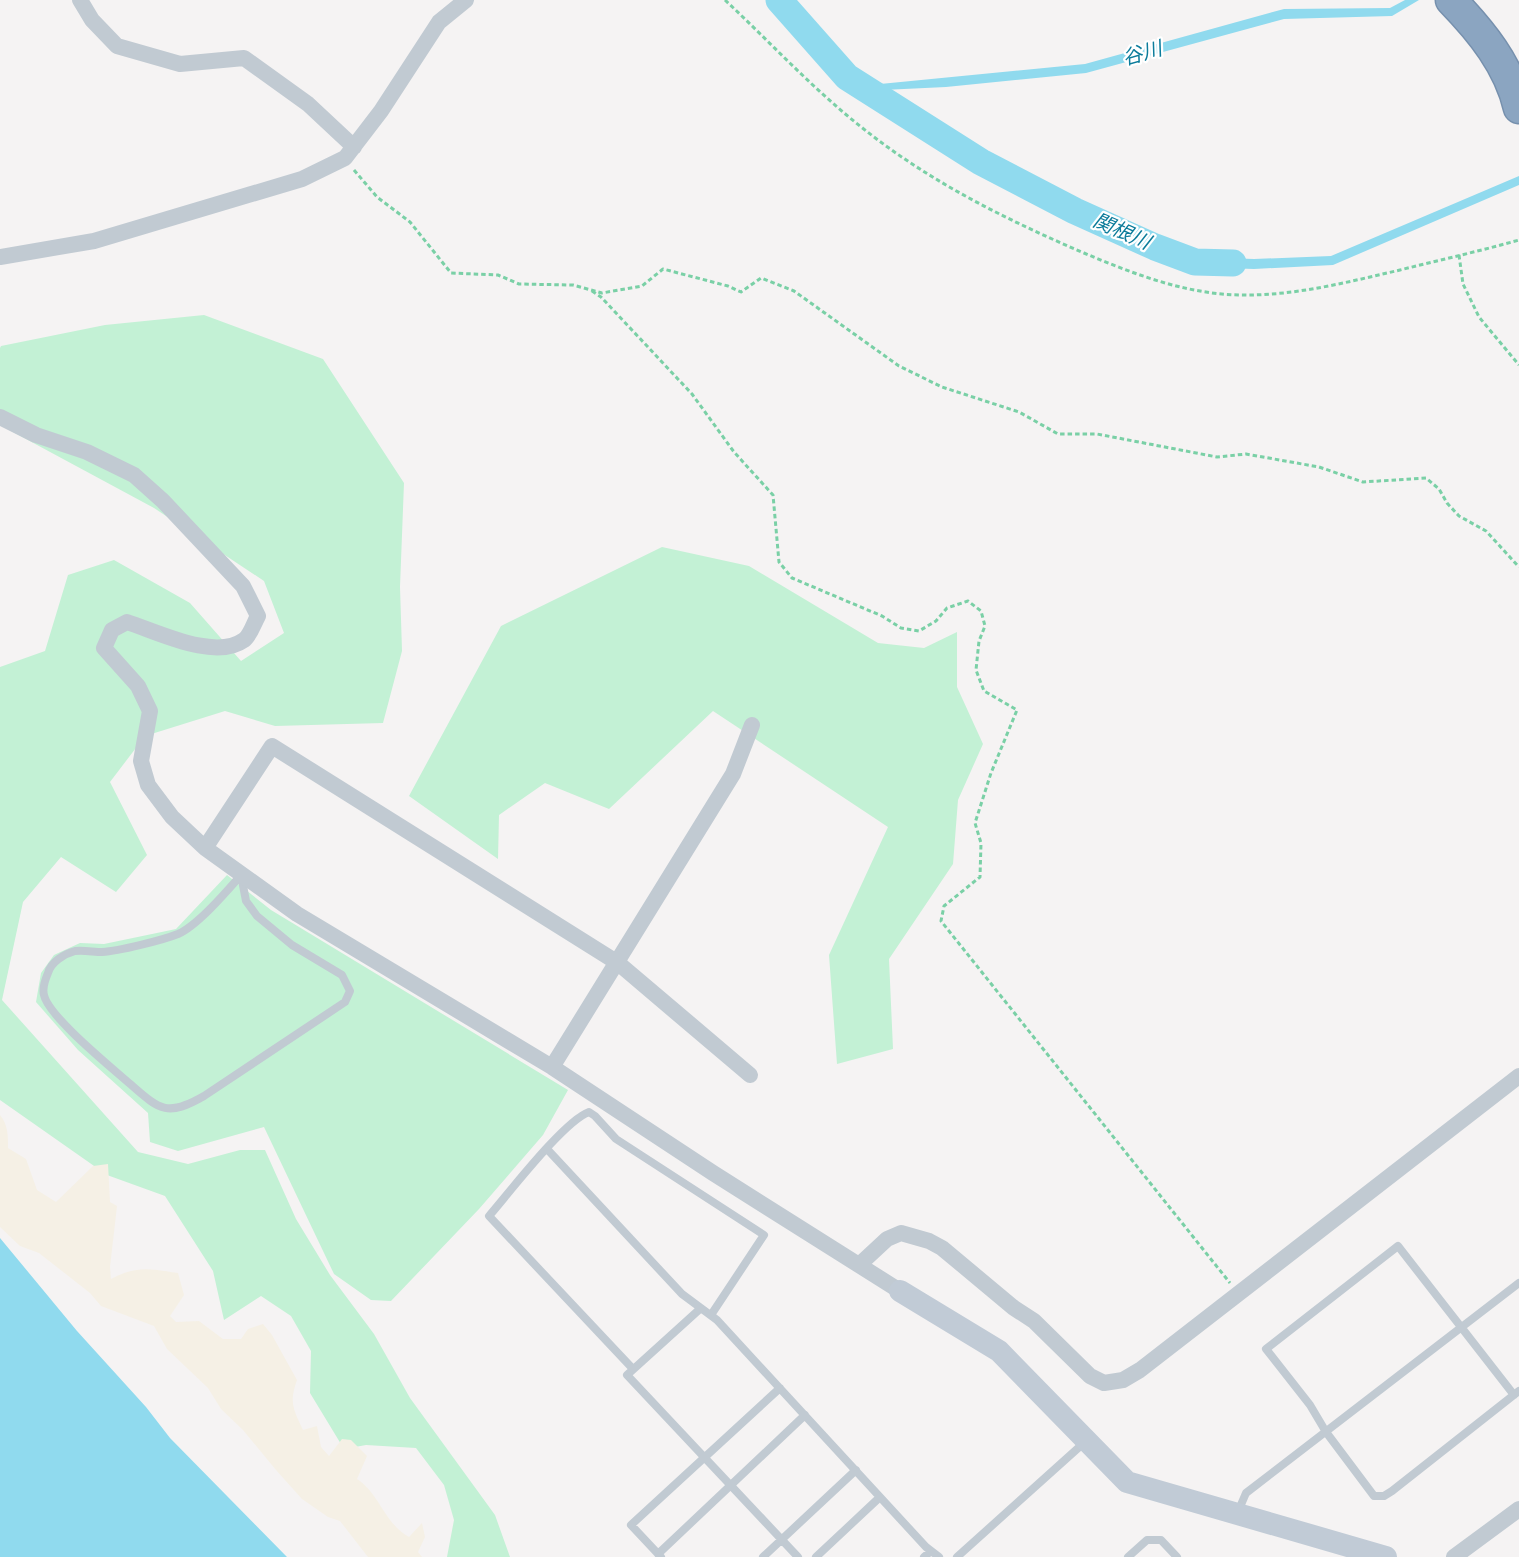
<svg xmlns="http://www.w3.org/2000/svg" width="1519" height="1557" font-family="Overpass,'Noto Sans JP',sans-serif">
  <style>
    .green { fill: #c3f1d5 }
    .sand { fill: #f5f0e5 }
    .water { fill: #90daee }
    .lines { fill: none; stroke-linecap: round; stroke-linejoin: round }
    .river { stroke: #90daee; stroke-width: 27 }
    .highway-casing { stroke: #7690ad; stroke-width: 33 }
    .path { stroke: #7ad0a6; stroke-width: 3; stroke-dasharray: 4.5 3; stroke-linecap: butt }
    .lane { stroke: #c1cad2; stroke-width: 8 }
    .street { stroke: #c1cad2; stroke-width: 16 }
    .secondary { stroke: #c1cbd6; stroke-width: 22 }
    .highway { stroke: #8ba5c1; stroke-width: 30 }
    .labels { text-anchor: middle; stroke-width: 4.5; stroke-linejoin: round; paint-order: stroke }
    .water-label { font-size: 20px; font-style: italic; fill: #0c7c9b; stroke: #fff }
  </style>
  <rect width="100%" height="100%" fill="#f5f3f3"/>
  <path class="green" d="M204,315L323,359L404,483L400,587L402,651L383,723L275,726L225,711L145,736L110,782L147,855L116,892L61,857L23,902L2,1000L138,1152L188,1164L240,1150H265L296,1219L330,1275L374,1334L410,1398L495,1515L510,1557H447L454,1520L444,1485L416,1448L366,1445L344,1449L310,1393L311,1351L291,1316L261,1296L224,1320L213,1271L165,1196L107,1175L0,1100V667L45,651L68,575L114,560L190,603L241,661L284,633L264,581L154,508L0,425V348L1,346L105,325Z
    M662,547L749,566L878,643L924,648L957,632V687L983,744L958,800L953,864L889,959L893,1049L837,1064L829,955L888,827L713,711L609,809L545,783L499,815L498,859L409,796L501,626Z
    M227,875L271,910L568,1090L543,1135L479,1209L391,1301L371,1300L334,1274L264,1127L178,1151L150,1142L148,1113L78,1050L36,1002L41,973L54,955L80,943L104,944L176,929Z"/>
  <path class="sand" d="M0,1115C8,1125 8,1135 8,1148L26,1159L37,1190L56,1202L93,1166L108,1164L110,1202L117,1206L110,1267L111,1279C138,1265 149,1269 178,1273L184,1295L170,1316L176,1322L199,1321L223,1339H241L248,1329L263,1324L272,1335L297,1380C289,1402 293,1409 303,1430L317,1426L321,1447L329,1456L342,1439L351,1440L367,1456L357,1479C380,1494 384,1523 409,1537L422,1523L425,1537L418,1552L422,1557H368L340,1521L328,1517L302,1499L276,1470L243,1430L221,1409L208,1388L167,1349L154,1326L101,1306L90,1293L39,1253L20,1246L0,1227Z"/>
  <path class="water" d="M1405,0H1419L1392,16L1284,19L1086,73L946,87L862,91L870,85L1085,64L1284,9L1390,8Z
    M1519,176V185L1333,265L1254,269L1195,267L1196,257L1254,259L1331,256Z
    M0,1238L77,1331L146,1407L170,1438L287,1557H0Z"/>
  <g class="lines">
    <path class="river" d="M779,0L847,77L981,162L1075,211L1155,247L1195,262L1233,263"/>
    <g class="highway-casing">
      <path id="highway" d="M1451,0C1481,31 1509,65 1519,108"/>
    </g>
    <path class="path" d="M725,0C770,42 812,88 860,126C928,181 1005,219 1084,253C1134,274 1185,294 1240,295C1295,296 1348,282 1400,270C1440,260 1480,251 1519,240
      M354,170L377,197L410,222L451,273L498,275L519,284L573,285L602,293L642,286L663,269L728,286L741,292L761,278L794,291L899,366L942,387L1019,412L1058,434H1097L1217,457L1246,454L1319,467L1363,482L1426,478L1439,489L1447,503L1459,516L1486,531L1519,567
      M1459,255L1463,284L1479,317L1519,365
      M592,291L601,297L692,394L734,452L773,495L779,562L792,578L882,616L901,628L919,631L936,621L947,608L968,601L981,611L985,626L979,641L976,670L984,691L1017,710L991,773L975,823L981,843L980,877L944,906L941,921L1230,1283"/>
    <path class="lane" d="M241,875L246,901L257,916L292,945L342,975L350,991L345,1002L204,1096C166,1118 159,1109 129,1083C111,1067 48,1016 44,995C42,988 45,980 48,973C51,962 64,954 75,951C84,950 94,952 102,952C119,951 163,940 178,934C198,925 226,892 241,875Z
      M547,1149L682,1294L717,1320L926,1547L939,1557
      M701,1308L627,1375L798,1557
      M633,1369L489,1216C509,1193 564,1121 589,1112L595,1116L616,1139L764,1235L711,1315
      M1514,1395L1398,1246L1266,1349L1310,1405L1326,1432L1374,1496H1384L1392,1491L1519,1391
      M1237,1514L1246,1493L1519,1283
      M658,1554L805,1415
      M661,1557L631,1525L780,1388
      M763,1557L856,1470
      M816,1557L880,1497
      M924,1557L931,1551
      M957,1557L1086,1441
      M1128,1557L1147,1540H1161L1177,1557"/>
    <path class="street" d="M80,0L92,20L117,46L180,64L244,58L308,104L354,147
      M0,257L94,241L302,179L345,158L381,111L439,22L466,0
      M0,417L36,435L87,452L134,475L163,501L243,586L258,616C254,623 250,636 244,640C215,661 158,632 127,622L112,630L104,648L138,686L150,711L141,761L148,785L172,817L205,848L297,914L552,1067L713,1173L900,1291
      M205,848L272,746L618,963L750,1075
      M552,1067L733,774L752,725
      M859,1265L887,1239L901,1233L929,1241L942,1248L1014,1308L1034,1321L1090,1376L1104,1383L1123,1380L1140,1370L1519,1076
      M1454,1557L1519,1509"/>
    <path class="secondary" d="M900,1291L999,1351L1127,1482L1386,1557"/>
    <use href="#highway" class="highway"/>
  </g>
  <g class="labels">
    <g class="water-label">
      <text transform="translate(1142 53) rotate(-16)" y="7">谷川</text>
      <text transform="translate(1122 231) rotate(24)" y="7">関根川</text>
    </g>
  </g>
</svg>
